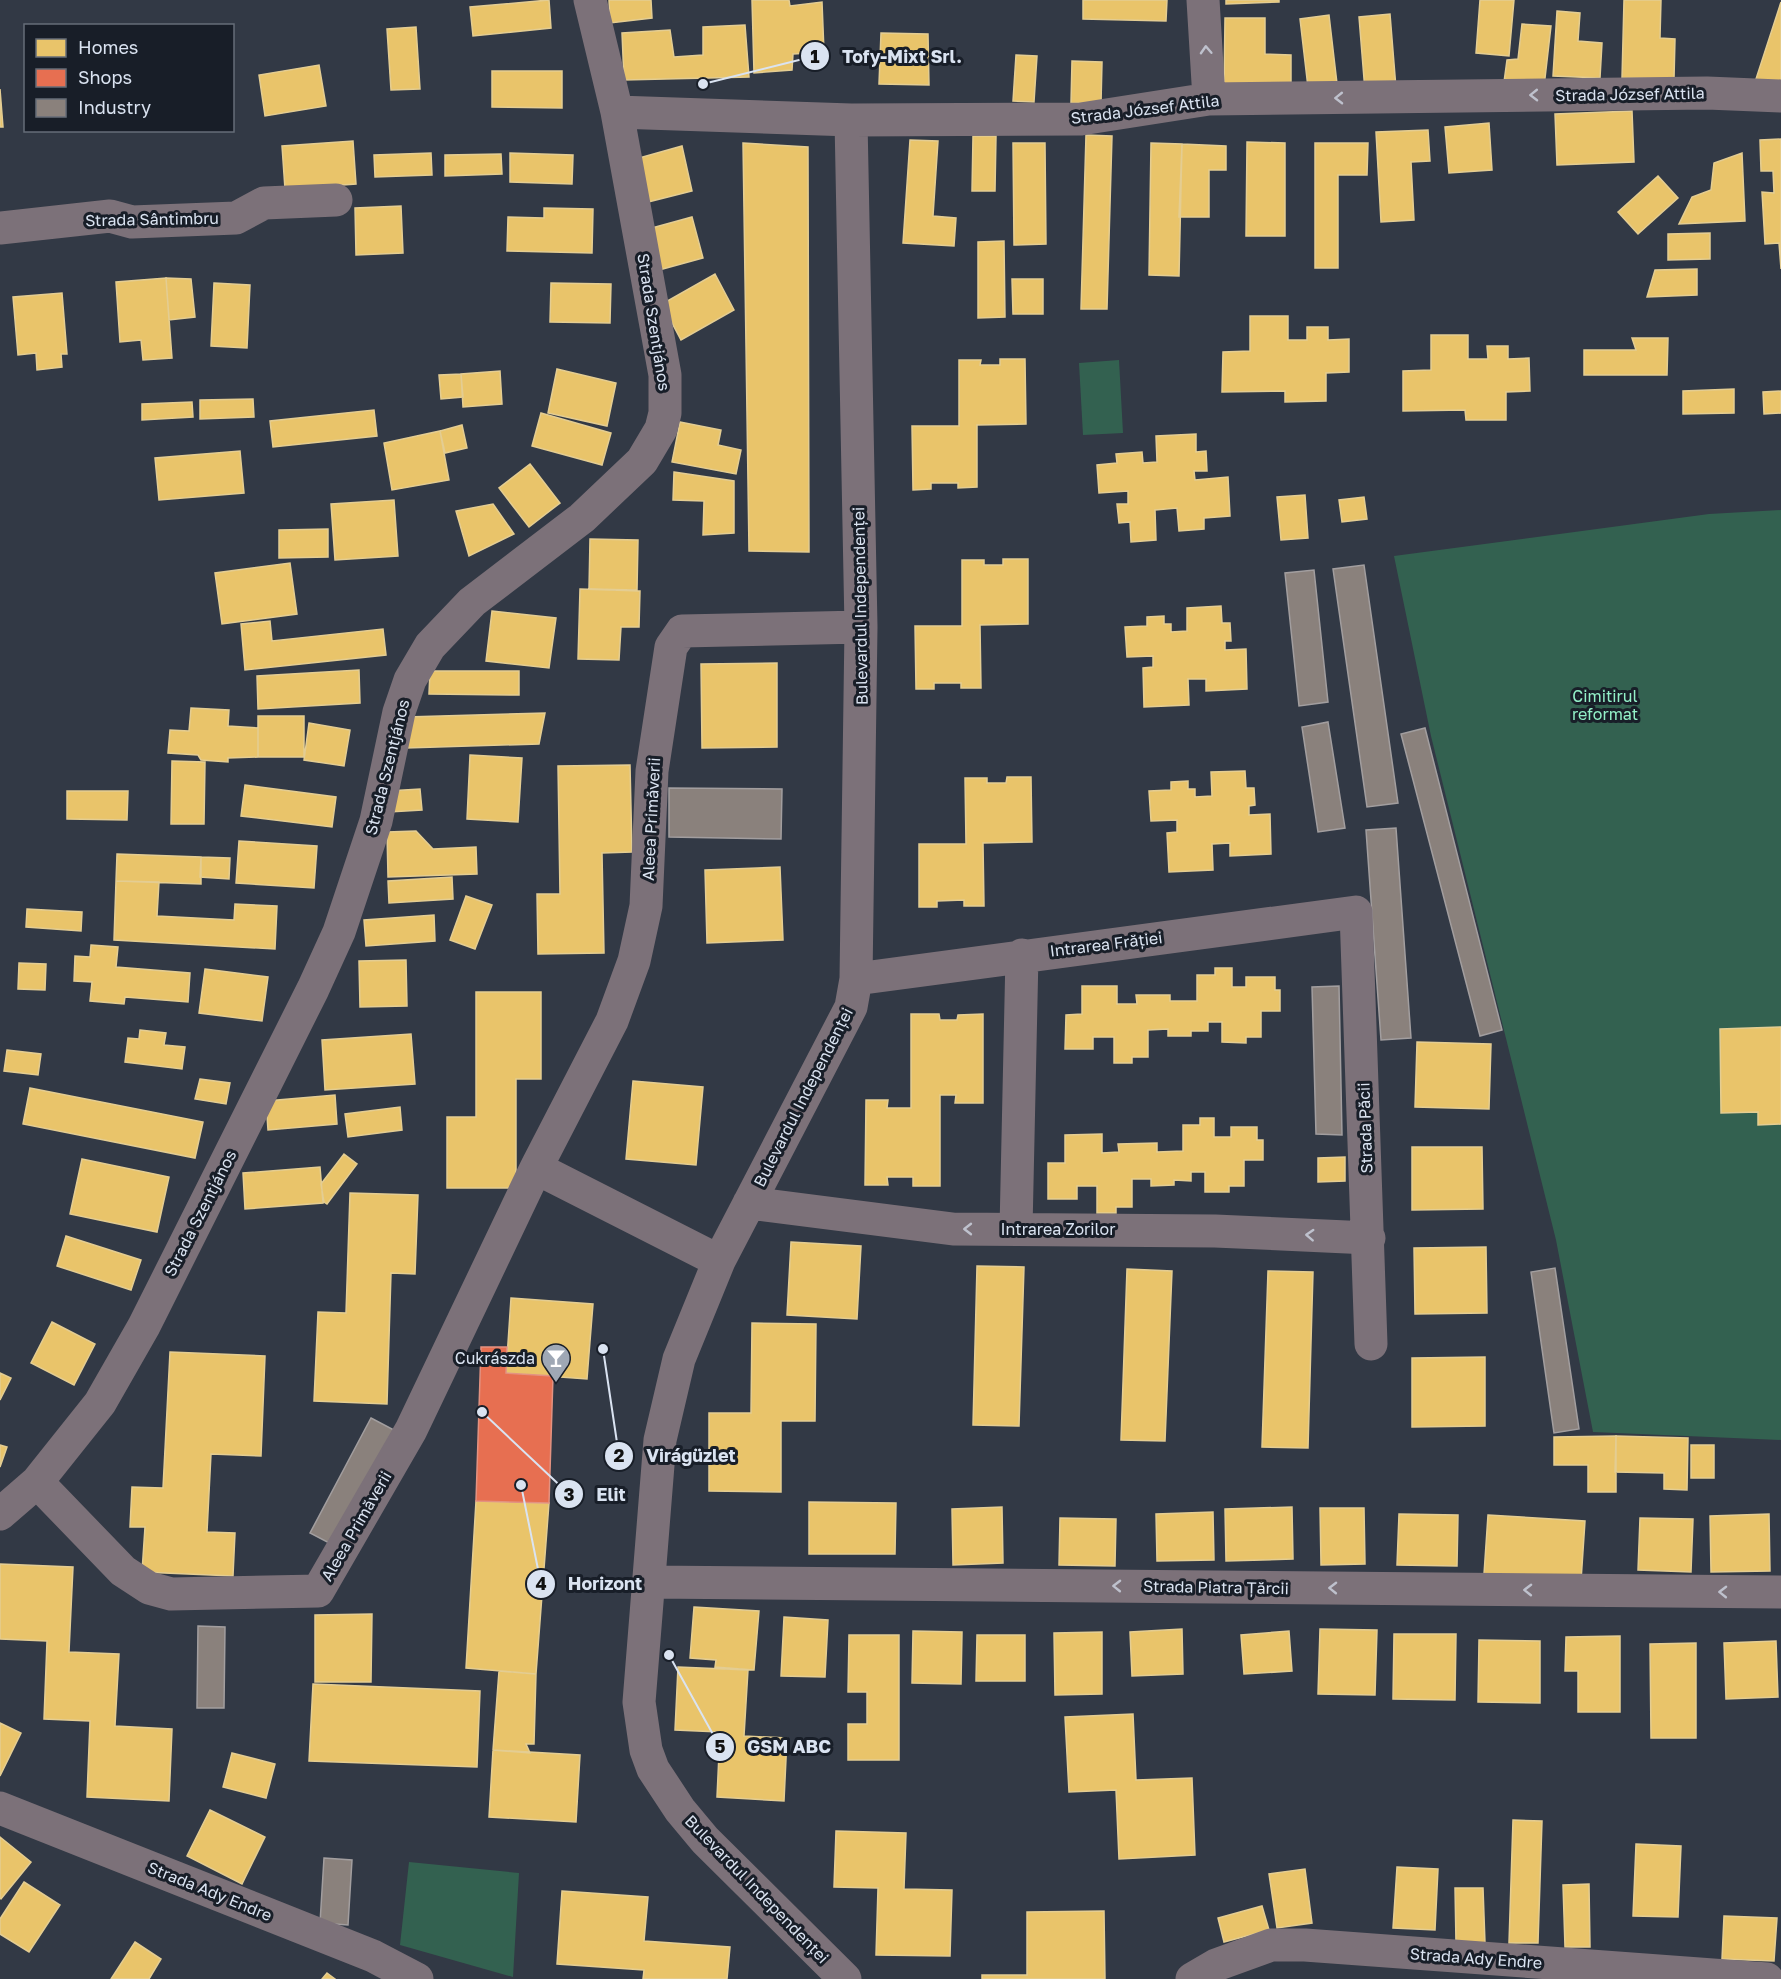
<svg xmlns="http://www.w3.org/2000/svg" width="1781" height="1979" font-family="'Golos Text',sans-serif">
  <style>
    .green { fill: #336150 }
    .homes { fill: #e9c46a; stroke: #e4cd92; stroke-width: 1.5 }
    .shops { fill: #e76f51; stroke: #e39281; stroke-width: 1.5 }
    .industry { fill: #8a817c; stroke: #a29e9f; stroke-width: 1.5 }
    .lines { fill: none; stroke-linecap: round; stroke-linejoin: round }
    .street { stroke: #7c7179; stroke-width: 33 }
    .oneway { stroke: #bec1cd }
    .labels { text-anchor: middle; stroke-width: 6; stroke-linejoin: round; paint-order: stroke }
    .street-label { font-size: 16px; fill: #dae3f1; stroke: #181e28 }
    .park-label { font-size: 16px; fill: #93f0c8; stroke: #181e28 }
    .poi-label { font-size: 16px; fill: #dae3f1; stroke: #181e28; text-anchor: end }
    .leader { fill: none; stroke: #dae3f1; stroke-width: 2 }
    .callout-dot { fill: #dae3f1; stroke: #181e28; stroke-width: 2 }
    .mark-label { font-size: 18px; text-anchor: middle; font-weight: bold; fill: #111 }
    .callout-label { font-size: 18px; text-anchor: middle; font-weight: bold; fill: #dae3f1; stroke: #181e28; stroke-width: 6; stroke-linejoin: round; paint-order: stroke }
  </style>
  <rect width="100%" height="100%" fill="#323945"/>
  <path class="green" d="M1119,360L1123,433L1083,435L1079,363Z
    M1781,510V1440L1593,1432L1556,1240L1431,736L1394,556L1709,514Z
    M409,1862L519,1873L513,1977L400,1945Z"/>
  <path class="homes" d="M549,0L551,28L473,36L470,7Z
    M609,0H651L652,18L610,23Z
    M752,0H789L790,6L822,2L824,52L793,54L792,70L754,73Z
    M1083,0H1167L1166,21L1083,19Z
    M1226,0H1279V2L1226,4Z
    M1480,0H1514L1509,56L1476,53Z
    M1624,0H1661L1660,38L1675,39L1674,79L1622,78Z
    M1781,2V84L1755,82Z
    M1557,11L1580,13L1578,41L1602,43L1600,78L1553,76Z
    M1390,14L1396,88L1365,91L1359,17Z
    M1329,15L1338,92L1309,96L1300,19Z
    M1225,18H1265V54L1291,55V91H1224Z
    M1522,24L1551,26L1544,87L1504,82L1507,60L1518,59Z
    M745,25L749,77L624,80L622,33L670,30L674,57L703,55V27Z
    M416,27L420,89L391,90L387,29Z
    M881,33L928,34L929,85L879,84Z
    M1016,55L1037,56L1034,102L1013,101Z
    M1072,61L1102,62L1101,104L1071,103Z
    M319,65L326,106L265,116L259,75Z
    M492,71H562V108L492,107Z
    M0,89L3,127H0Z
    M1632,111L1634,162L1557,165L1555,114Z
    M1489,123L1492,170L1449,173L1445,127Z
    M1428,130L1430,161L1411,162L1414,220L1381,222L1376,132Z
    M1086,135L1112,136L1107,309H1081Z
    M973,136H996L995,191H972Z
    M1781,139V269L1779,243L1765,244L1762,192L1774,193L1773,171H1761L1760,140Z
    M910,140L938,141L933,216L956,218L954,246L903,243Z
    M353,141L356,184L285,189L282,146Z
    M1247,142L1285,143V236H1246Z
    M743,143L808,147L809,552L749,551Z
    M1013,143H1045L1046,244L1014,245Z
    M1151,143L1182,144L1179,276L1149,275Z
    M1315,143H1368L1367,175H1338V268H1315Z
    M1182,144L1226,146V170H1209V217H1179Z
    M682,146L692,191L648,202L639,158Z
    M431,153L432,175L375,177L374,155Z
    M510,153L573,155L572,184L510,182Z
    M1742,153L1745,221L1679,224L1692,197L1711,190L1714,163Z
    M501,154L502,174L445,176V155Z
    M1658,176L1678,198L1638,234L1618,212Z
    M401,206L403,253L356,255L355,208Z
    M544,208L593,209L592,253L507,251L508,217L544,218Z
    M692,217L703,258L659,270L648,229Z
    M1710,233V259L1668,260V234Z
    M1004,241L1005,317L978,318V242Z
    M1697,269V295L1647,297L1655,270Z
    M715,274L734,310L681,340L662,304Z
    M166,278L191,279L195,317L169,320Z
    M166,278L172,358L143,360L141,340L120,342L116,282Z
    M1012,279H1043V314H1013Z
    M214,283L250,285L247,348L211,346Z
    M551,283L611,284L610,323L550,322Z
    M62,293L67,354H61L62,367L37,370L36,353L18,355L13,297Z
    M1250,316H1288V340H1307V327H1328V340L1349,339V372L1326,373V401L1285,402V391L1222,392L1223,352L1250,351Z
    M1431,335H1468V359H1488L1487,346H1508V359L1529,358L1530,391L1506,392V420H1466L1465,410L1403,411V371L1431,370Z
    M1632,338H1668L1667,375H1584V350H1636Z
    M1000,359H1025L1026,424L977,425V487L958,488V483H931V489L913,490L912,426H959V360H981L980,365H1000Z
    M557,369L616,383L607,426L548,413Z
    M500,371L502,404L463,407L461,374Z
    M461,374L463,397L441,399L439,375Z
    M1734,389V413L1683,414V391Z
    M1781,391V413L1764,414L1763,392Z
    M253,399L254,417L200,419V400Z
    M192,402L193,417L142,420V404Z
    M374,410L377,436L273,447L270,421Z
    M541,413L611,433L602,465L532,446Z
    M680,422L721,430L718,445L741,450L736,474L672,462Z
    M462,425L467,448L445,453L440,431Z
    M440,431L449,480L392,490L384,443Z
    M1196,434V452L1206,451L1207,471H1194L1195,480L1228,477L1230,516L1204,518V529L1179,531L1177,508L1155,510L1156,540L1131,542L1130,522L1119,523L1117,504H1128V491L1099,493L1097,465L1117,463L1116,454L1142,452L1143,463L1157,462L1156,436Z
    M240,451L244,493L159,500L155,458Z
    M530,464L560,503L529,527L499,488Z
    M674,472L734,481V533L703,535L704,501L673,500Z
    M1305,495L1308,538L1281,540L1277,497Z
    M1364,497L1367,519L1342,522L1339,500Z
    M394,500L398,556L335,560L331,504Z
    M493,504L514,534L469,556L456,511Z
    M328,529V557L279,558V530Z
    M590,539L638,540L637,590L589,589Z
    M1003,559H1028V624L980,625L981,688H961V683H934V689H916L915,626H962V560H984V565H1003Z
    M290,563L297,614L222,624L215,573Z
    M580,589L640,591L639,627H621L619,660L578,659Z
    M1221,606L1222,623H1230L1231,641H1225V650L1246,649L1247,689L1206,691V679H1188L1189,705L1144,707L1143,668L1153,667V656L1127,657L1125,627L1147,626V617L1164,616V624H1171V632L1187,631V608Z
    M492,611L556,618L549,668L486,661Z
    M270,621L272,641L383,629L386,655L245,670L241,624Z
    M777,663V747L702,748L701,664Z
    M359,670L360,703L258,709L257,676Z
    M430,671H519V695L429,694Z
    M191,708L229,710L228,726L258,728V757L228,758V762L201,760L198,755L168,753L170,730L189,731Z
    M545,713L539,744L406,748V717Z
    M258,716H304V757H258Z
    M309,723L350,730L344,766L304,760Z
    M470,755L522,758L518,822L467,819Z
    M172,761L205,762L204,824H171Z
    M630,765L632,852L602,853L604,953L538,954L537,894H560L558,766Z
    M1245,771L1246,788H1254L1255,805L1249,806V815L1270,814L1271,854L1230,856V843L1212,844L1213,870L1169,872L1167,833L1177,832V820L1151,821L1149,791L1171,790V782L1188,781V789H1195V797L1212,796L1211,772Z
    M1007,777H1031L1032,842L983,843L984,906H964V900L937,901V907H919V844H966L965,778H987V783H1006Z
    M245,785L336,797L332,827L241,816Z
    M420,789L422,810L389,812L388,791Z
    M67,791H128L127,820L67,819Z
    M416,831L433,849L476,847L477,874L388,877L387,832Z
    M239,841L317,846L314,888L236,883Z
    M117,854L201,857V884L116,881Z
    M201,857L230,858L229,879L200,877Z
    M780,867L783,940L707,943L705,870Z
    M452,877L453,899L389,903L388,881Z
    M116,881L159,882L157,916L234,920L235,904L277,906L275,949L114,940Z
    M466,896L492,905L475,949L450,940Z
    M27,909L82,912L81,931L26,927Z
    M434,915L435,941L366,946L364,920Z
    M91,945L118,947L116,967L190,973L188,1002L125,997L124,1004L90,1001L92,982L74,981L75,956L90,957Z
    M406,960L407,1006L360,1007L359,961Z
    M19,963L46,964L45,990L18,989Z
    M1215,968H1232V987H1246V977H1275V990H1280V1011H1261V1037H1246V1043L1222,1042V1022H1208V1031H1191V1036H1168V1029L1148,1030V1057H1132V1063H1114V1037H1093V1049H1065L1066,1015L1082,1014V986H1117V1004H1137L1136,995H1170V1001H1197V975H1215Z
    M205,969L268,977L262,1021L199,1013Z
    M476,992H541V1079H516V1188H447V1117H476Z
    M911,1014H939L940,1020H957L958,1015L983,1014V1103H955L956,1095H940V1186H913V1177H887L888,1185H865L866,1100H888L887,1108H911Z
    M1781,1027V1124L1758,1125V1112L1721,1113L1720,1029Z
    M140,1030L166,1033L164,1045L185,1047L182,1069L125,1062L128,1038L139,1039Z
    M411,1034L415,1084L325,1090L322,1040Z
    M1417,1042L1491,1044L1489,1109L1415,1107Z
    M7,1050L41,1054L38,1075L4,1071Z
    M200,1079L230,1083L226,1104L195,1099Z
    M633,1081L703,1087L696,1165L626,1159Z
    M30,1088L203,1122L195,1158L23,1124Z
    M335,1095L337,1124L268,1130L266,1101Z
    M400,1107L402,1130L348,1137L345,1114Z
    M1200,1118H1214V1137H1231V1127H1257V1140H1263V1160H1244V1186H1229V1192H1205V1172H1191V1181L1174,1180V1185L1151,1186V1179H1132V1207H1116V1213H1097V1186H1077V1199H1048V1163H1065V1135L1102,1134V1153L1119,1152L1118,1144L1157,1143V1152L1183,1151V1125H1200Z
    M1412,1147H1482L1483,1209L1412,1210Z
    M344,1154L357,1164L327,1204L324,1202L321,1184Z
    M1345,1157V1181L1318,1182V1158Z
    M82,1159L169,1177L157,1232L70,1214Z
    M320,1167L323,1203L245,1209L243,1173Z
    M350,1193L418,1195L415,1274L391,1273L387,1404L314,1401L318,1312L346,1313Z
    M66,1236L141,1260L131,1290L57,1266Z
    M791,1242L861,1246L857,1319L787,1315Z
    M1486,1247L1487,1313L1415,1314L1414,1248Z
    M977,1266L1024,1267L1019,1426L973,1425Z
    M1127,1269L1172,1271L1165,1441L1121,1440Z
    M1268,1271L1313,1272L1308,1448L1262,1447Z
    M511,1298L593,1304L587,1379L506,1373Z
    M52,1322L95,1344L74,1385L31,1363Z
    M752,1323L816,1324L815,1421H781V1492L709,1491V1413H751Z
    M170,1352L265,1356L261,1456L211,1454L207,1532L235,1533L233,1576L142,1572L145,1527H130L132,1487L163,1488Z
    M1485,1357V1426L1412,1427V1358Z
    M0,1373L11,1378L0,1400Z
    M1616,1436V1492H1588V1465H1554V1437Z
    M1616,1436L1688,1438L1687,1490L1664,1489V1473L1615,1472Z
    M0,1445L7,1447L0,1467Z
    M1691,1445H1714V1478H1691Z
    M476,1501L549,1503L536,1674L466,1668Z
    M809,1502L896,1503L895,1554H809Z
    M1002,1507L1003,1563L953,1565L952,1509Z
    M1292,1507L1293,1559L1226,1561L1225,1509Z
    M1320,1508H1364L1365,1564L1321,1565Z
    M1213,1512L1214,1560L1157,1561L1156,1514Z
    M1399,1514L1458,1515L1457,1566L1397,1565Z
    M1769,1514L1770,1571L1711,1572L1710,1516Z
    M1488,1515L1585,1521L1581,1581L1484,1574Z
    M1060,1518L1116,1519L1115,1566L1059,1565Z
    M1640,1518L1693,1519L1691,1572L1638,1570Z
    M0,1564L73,1567L69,1652L119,1654L115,1726L172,1729L169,1801L87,1797L90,1721L44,1719L47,1641L0,1639Z
    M694,1607L759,1611L754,1670L715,1667L716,1660L690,1658Z
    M372,1614L371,1682H315V1615Z
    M784,1617L828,1620L825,1677L781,1676Z
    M1182,1629L1183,1674L1132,1676L1130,1632Z
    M1320,1629L1377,1630L1375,1695L1318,1694Z
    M913,1631L962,1632L961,1684L912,1683Z
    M1289,1631L1292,1671L1244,1674L1241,1635Z
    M1102,1632V1694L1055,1695L1054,1633Z
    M1394,1634H1456L1455,1700L1393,1699Z
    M849,1635H899V1760H848V1724H867V1692H848Z
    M977,1635H1025V1681H976Z
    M1620,1636V1712H1578V1671H1565L1566,1637Z
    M1479,1640L1540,1641V1703L1478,1702Z
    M1776,1641L1778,1697L1726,1699L1724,1643Z
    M1696,1643V1738H1651L1650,1644Z
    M678,1667L748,1670L744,1736L787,1738L784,1801L717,1797L720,1732L675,1730Z
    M499,1671L536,1674L534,1744H526L530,1753L493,1750Z
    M313,1684L480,1691L477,1767L309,1761Z
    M1133,1714L1136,1780L1192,1778L1195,1855L1119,1859L1116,1790L1069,1792L1065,1717Z
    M0,1723L21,1733L0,1776Z
    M493,1750L580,1755L576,1822L489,1817Z
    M232,1753L275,1764L266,1798L223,1787Z
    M210,1810L265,1837L242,1884L187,1856Z
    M1513,1820L1542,1821L1538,1943H1509Z
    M836,1831L906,1833L904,1889L952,1890L950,1956L876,1955L878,1888L834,1887Z
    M0,1837L31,1862L1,1899L0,1898Z
    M1636,1844L1681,1846L1678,1917L1633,1916Z
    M1397,1867L1438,1869L1435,1930L1393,1928Z
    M1305,1869L1312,1923L1277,1928L1269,1874Z
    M24,1882L60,1905L29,1952L0,1934V1919Z
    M1589,1884L1590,1947H1565L1563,1885Z
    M1455,1888H1483L1485,1943H1456Z
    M562,1891L648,1897L644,1941L730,1947L727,1979H643L644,1970L557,1964Z
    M1262,1906L1269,1930L1224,1942L1218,1918Z
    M1104,1911L1105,1979H982V1975H1027V1912Z
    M1724,1916L1777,1918L1774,1961L1722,1959Z
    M135,1942L161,1959L149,1979H111Z
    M327,1973L335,1979H322Z"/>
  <path class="shops" d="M481,1347H507L506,1373L553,1376L549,1503L476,1501Z"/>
  <path class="industry" d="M1364,565L1398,803L1367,807L1333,569Z
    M1314,570L1328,702L1299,706L1285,573Z
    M1328,722L1345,828L1318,832L1302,727Z
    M1425,728L1502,1030L1480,1036L1401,734Z
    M669,788L782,789L781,839L669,837Z
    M1396,828L1411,1038L1381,1040L1366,830Z
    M1339,986L1342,1135L1316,1134L1312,987Z
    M1555,1268L1579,1429L1554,1433L1531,1272Z
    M371,1418L394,1430L333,1545L310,1533Z
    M198,1626L225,1627L224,1708H197Z
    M324,1858L352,1860L348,1925L320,1923Z"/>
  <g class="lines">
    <path class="street" d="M1203,0L1209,99
      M617,112L851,120L1081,119L1209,99L1707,93L1781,96
      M0,228L110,216L132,222L236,218L264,203L336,200
      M856,979L1356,912L1371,1344
      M536,1168L612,1021L634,961L646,906L652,771L671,647L682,631L861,627
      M749,1203L953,1229L1215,1231L1369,1238
      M1016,1229L1022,955
      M37,1482L123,1571L149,1588L171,1594L318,1591L411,1430L536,1168L719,1261
      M0,1514L37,1482L100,1403L144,1326L313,989L339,932L376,821L399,712L410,680L430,646L472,602L582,518L642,461L661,429L665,413V375L617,112L590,0
      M650,1582L1781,1592
      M0,1808L373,1956L417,1979
      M845,1979L705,1840L680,1810L653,1769L646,1750L639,1702L660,1440L679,1359L719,1261L851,1007L856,979L861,627L851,120
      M1192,1979L1216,1965L1271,1945H1305L1767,1979"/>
  </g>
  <defs><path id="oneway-chevron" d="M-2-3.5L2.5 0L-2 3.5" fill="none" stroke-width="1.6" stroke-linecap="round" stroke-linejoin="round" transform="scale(1.5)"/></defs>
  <g class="oneway">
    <use href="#oneway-chevron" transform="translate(1206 50) rotate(-93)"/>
    <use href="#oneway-chevron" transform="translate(1534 95) rotate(179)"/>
    <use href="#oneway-chevron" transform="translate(1339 98) rotate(179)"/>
    <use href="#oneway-chevron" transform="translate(968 1229) rotate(-180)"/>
    <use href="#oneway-chevron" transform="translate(1310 1235) rotate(-177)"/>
    <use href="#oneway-chevron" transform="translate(1117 1586) rotate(-179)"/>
    <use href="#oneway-chevron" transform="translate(1333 1588) rotate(-179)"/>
    <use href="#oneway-chevron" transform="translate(1528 1590) rotate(-179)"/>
    <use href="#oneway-chevron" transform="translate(1723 1592) rotate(-179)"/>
  </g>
  <defs>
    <g id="bar-pin" transform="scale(1.5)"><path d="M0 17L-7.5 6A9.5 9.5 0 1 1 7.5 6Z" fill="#9fa8b5" stroke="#181e28"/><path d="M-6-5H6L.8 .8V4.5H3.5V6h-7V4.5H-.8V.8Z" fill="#fff"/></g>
  </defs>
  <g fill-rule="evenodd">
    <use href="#bar-pin" x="556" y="1358"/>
  </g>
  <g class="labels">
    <g class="street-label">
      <text transform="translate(1630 94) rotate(-1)" y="6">Strada József Attila</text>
      <text transform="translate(1145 109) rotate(-7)" y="6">Strada József Attila</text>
      <text transform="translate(152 219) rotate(-1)" y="6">Strada Sântimbru</text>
      <text transform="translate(654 322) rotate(81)" y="6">Strada Szentjános</text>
      <text transform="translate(860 606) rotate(-91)" y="6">Bulevardul Independenței</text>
      <text transform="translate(387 767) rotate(-76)" y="6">Strada Szentjános</text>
      <text transform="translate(651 819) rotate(-87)" y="6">Aleea Primăverii</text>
      <text transform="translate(1106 944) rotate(-7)" y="6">Intrarea Frăției</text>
      <text transform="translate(803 1097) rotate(-63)" y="6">Bulevardul Independenței</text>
      <text transform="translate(1365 1128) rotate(-92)" y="6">Strada Păcii</text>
      <text transform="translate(200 1213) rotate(-63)" y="6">Strada Szentjános</text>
      <text x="1058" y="1235">Intrarea Zorilor</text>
      <text transform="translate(356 1526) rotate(-60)" y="6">Aleea Primăverii</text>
      <text transform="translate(1216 1587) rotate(1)" y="6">Strada Piatra Țărcii</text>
      <text transform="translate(757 1889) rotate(46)" y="6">Bulevardul Independenței</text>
      <text transform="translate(210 1891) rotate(22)" y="6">Strada Ady Endre</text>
      <text transform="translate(1476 1958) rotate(4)" y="6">Strada Ady Endre</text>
    </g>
    <g class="park-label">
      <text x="1605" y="702">Cimitirul<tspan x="1605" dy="18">reformat</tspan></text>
    </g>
    <g class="poi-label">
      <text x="535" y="1364">Cukrászda</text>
    </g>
  </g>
  <path class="leader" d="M703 84L815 56M603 1349L619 1456M482 1412L569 1494M521 1485L541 1584M669 1655L720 1747"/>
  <g class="callout-dot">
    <circle cx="703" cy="84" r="6"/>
    <circle cx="603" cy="1349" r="6"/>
    <circle cx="482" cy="1412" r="6"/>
    <circle cx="521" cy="1485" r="6"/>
    <circle cx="669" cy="1655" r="6"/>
    <circle cx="815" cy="56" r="15"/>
    <circle cx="619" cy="1456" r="15"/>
    <circle cx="569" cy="1494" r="15"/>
    <circle cx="541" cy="1584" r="15"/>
    <circle cx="720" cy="1747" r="15"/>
  </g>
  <g class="mark-label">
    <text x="815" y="63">1</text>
    <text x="619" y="1462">2</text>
    <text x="569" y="1501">3</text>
    <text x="541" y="1590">4</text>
    <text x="720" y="1753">5</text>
  </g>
  <g class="callout-label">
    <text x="902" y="63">Tofy-Mixt Srl.</text>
    <text x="691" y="1462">Virágüzlet</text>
    <text x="611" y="1501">Elit</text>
    <text x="605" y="1590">Horizont</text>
    <text x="789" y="1753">GSM ABC</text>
  </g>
  <rect x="24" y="24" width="210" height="108" fill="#181e28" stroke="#666d78" stroke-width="1.5"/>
  <rect x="36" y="39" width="30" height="18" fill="#e9c46a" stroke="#666d78" stroke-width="1.5"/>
  <text x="78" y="54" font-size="18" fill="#dae3f1">Homes</text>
  <rect x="36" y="69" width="30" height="18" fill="#e76f51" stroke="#666d78" stroke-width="1.5"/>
  <text x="78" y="84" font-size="18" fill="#dae3f1">Shops</text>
  <rect x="36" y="99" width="30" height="18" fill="#8a817c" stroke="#666d78" stroke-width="1.5"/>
  <text x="78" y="114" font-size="18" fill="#dae3f1">Industry</text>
</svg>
